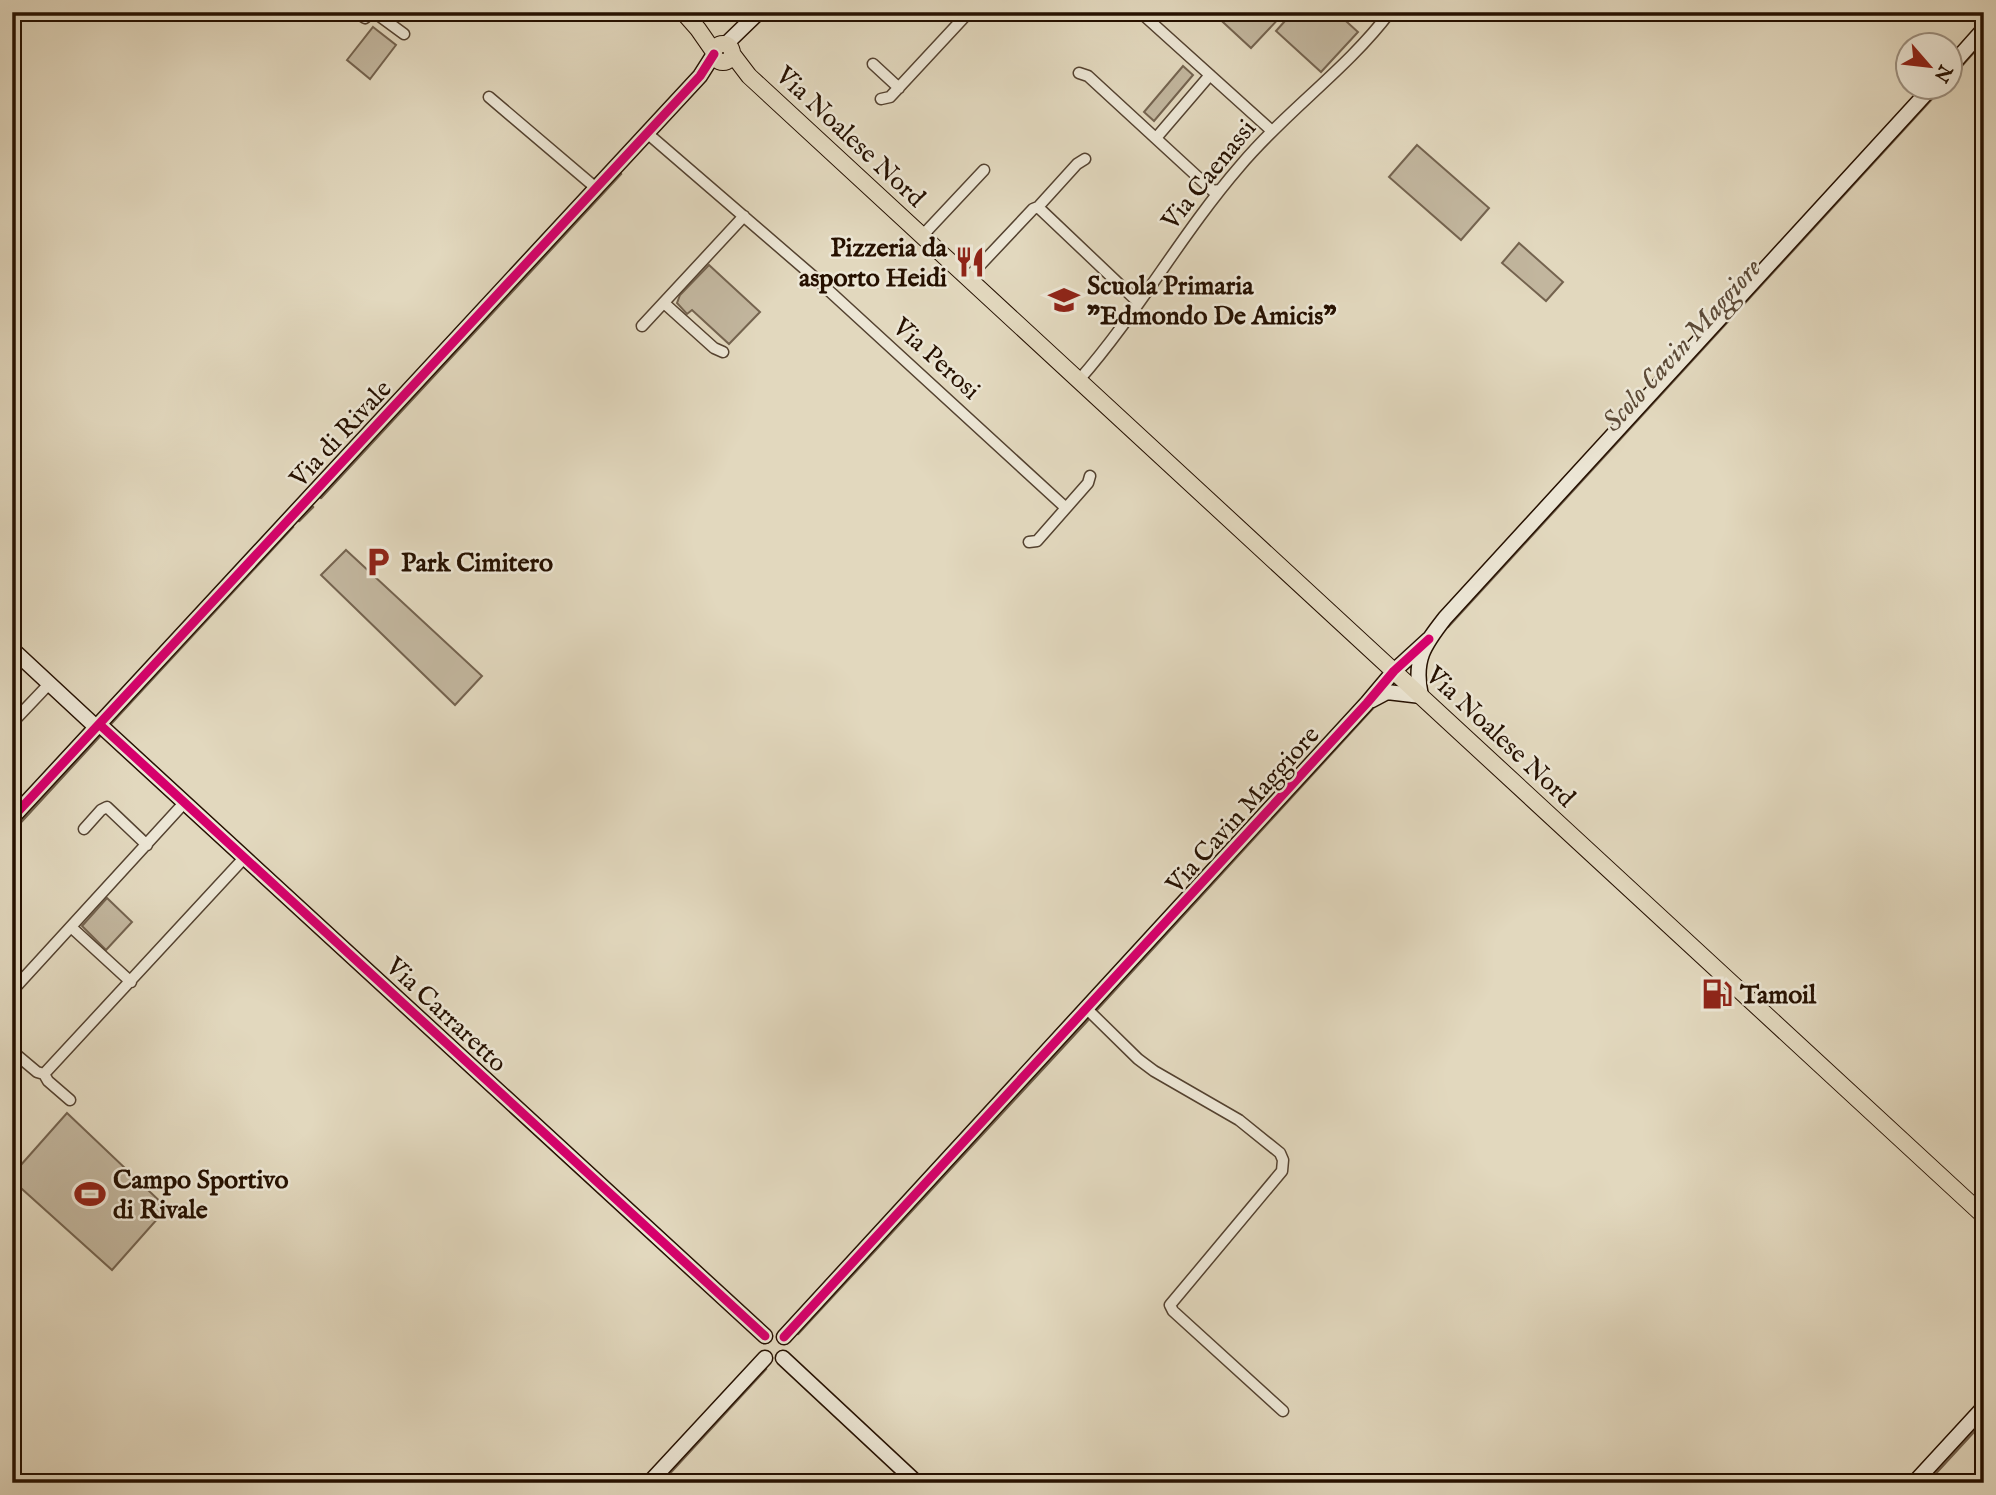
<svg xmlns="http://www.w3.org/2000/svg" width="1996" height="1495" font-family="'IM FELL English',serif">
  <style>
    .green { fill: #c2b69e; stroke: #74634f; stroke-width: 2 }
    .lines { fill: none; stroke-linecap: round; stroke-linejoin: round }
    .stream { stroke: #705f4b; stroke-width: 2.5 }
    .street-casing { stroke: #544230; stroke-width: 13 }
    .secondary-casing { stroke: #251000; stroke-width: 17 }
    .primary-casing { stroke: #251000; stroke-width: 18 }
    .street { stroke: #ece6d5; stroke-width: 10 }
    .secondary { stroke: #ece6d5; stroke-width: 14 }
    .primary { stroke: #e2d8be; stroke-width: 16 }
    .cycleway-casing { stroke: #ece6d5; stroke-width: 13 }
    .cycleway { stroke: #d6006c; stroke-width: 9 }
    .labels { text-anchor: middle; stroke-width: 5; stroke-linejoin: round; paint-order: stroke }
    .street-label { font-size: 26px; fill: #251000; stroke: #ece6d5 }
    .poi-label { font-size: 26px; font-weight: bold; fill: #251000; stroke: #ece6d5; text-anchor: start }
    .water-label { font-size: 28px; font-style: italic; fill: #5d4b38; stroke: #ece6d5 }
  </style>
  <rect width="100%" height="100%" fill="#e2d8be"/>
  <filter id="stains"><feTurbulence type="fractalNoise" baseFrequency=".00286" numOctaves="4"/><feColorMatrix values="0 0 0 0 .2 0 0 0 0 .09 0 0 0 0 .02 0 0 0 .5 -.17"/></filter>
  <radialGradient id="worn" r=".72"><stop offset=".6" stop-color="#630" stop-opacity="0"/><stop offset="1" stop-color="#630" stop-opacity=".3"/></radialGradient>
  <path class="green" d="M1212,12H1285L1251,48Z
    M1293,12H1336L1358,32L1321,72L1276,31Z
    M373,27L396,45L370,79L347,60Z
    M1183,66L1193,75L1154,121L1144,112Z
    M1417,145L1489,208L1461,240L1389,177Z
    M1519,243L1563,282L1546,301L1502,263Z
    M709,265L760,312L729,344L692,310L687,314L677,303L680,295Z
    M346,550L482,676L455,705L321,575Z
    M107,898L132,922L106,950L82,926Z
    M67,1113L167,1208L112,1270L12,1180V1175Z"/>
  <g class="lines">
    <path class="stream" d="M12,16L22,12
      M1951,78L1984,41
      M321,498L621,174
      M299,521L313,507
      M1448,627L1942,88
      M110,725L293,527
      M12,832L103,733
      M1095,1012L1376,705
      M798,1334L1091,1017
      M661,1483L766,1369
      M1927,1483L1984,1421"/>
    <g class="street-casing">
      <path id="street" d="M355,12L365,18L372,12
        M374,12L404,34
        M1140,12L1272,131
        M873,64L899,88
        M1079,73L1088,76L1213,191L1219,190
        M489,97L596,188
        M881,99L890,97L969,12
        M647,133L814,277L1066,508
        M1156,138L1210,75
        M1038,207L1138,302
        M922,236L984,170
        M968,278L1033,209L1038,207L1077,164L1085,159
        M664,303L714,348L723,352
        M642,326L744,216
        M1079,380C1138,313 1182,233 1240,166C1286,111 1347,69 1390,12
        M1029,542L1037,541L1088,483L1090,476
        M12,723L50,683
        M84,829L101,810L107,807L147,845
        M71,927L131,982
        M12,991L185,802
        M1087,1009L1138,1059L1154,1071L1239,1120L1280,1153L1283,1160L1282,1171L1170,1305L1173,1311L1283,1411
        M12,1051L37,1072L44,1074L48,1081L70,1100
        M44,1074L245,857"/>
    </g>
    <g class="secondary-casing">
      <path id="secondary" d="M726,44L759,12
        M1951,66L1984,29
        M12,649L96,727
        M1372,700L1387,692L1421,696C1413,660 1424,645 1445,618L1931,88
        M99,724L765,1336
        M12,818L700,76L714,54
        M784,1337L1367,703L1394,671L1429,639
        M783,1358L917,1483
        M649,1483L765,1358
        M1914,1483L1984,1407"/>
    </g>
    <g class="primary-casing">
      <path id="primary" d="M683,12L698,29L714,52
        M714 53a9 9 0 1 1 18 0a9 9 0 1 1-18 0Z
        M733,55L749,76L1984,1216"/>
    </g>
    <use href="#street" class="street"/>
    <use href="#secondary" class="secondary"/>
    <use href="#primary" class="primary"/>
    <g class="cycleway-casing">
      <path id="cycleway" d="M99,724L765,1336
        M12,818L700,76L714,54
        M784,1337L1367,703L1394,671L1429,639"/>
    </g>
    <use href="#cycleway" class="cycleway"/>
  </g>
  <defs>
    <g id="restaurant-bare" transform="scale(2.415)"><path d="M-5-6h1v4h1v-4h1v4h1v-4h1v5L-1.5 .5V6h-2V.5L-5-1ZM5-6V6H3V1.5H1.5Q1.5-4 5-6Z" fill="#8f2418" stroke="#ece6d5" stroke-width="2.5" paint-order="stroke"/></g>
    <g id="school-bare" transform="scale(2.415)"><path d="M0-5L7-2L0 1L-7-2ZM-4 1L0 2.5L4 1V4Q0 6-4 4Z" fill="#8f2418" stroke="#ece6d5" stroke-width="2.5" paint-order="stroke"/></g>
    <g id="parking-bare" transform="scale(2.415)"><path d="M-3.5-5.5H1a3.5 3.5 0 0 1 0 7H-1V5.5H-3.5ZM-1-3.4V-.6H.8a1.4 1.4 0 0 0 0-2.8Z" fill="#8f2418" stroke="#ece6d5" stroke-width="2.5" paint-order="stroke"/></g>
    <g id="fuel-bare" transform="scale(2.415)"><path d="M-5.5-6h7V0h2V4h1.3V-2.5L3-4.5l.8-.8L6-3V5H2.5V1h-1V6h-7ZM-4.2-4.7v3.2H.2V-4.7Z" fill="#8f2418" stroke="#ece6d5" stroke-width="2.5" paint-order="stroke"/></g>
    <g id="stadium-bare" transform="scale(2.415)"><path d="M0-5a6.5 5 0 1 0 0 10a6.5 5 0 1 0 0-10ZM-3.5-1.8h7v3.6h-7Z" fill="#8f2418" stroke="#ece6d5" stroke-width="2.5" paint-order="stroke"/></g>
  </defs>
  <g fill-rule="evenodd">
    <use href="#restaurant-bare" x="970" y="262"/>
    <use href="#school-bare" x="1064" y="300"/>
    <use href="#parking-bare" x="378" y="562"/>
    <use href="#fuel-bare" x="1717" y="994"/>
    <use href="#stadium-bare" x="90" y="1194"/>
  </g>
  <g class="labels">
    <g class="street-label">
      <text transform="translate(851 136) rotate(43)" y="9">Via Noalese Nord</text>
      <text transform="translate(1208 174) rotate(-51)" y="9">Via Caenassi</text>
      <text transform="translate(937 358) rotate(42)" y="9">Via Perosi</text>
      <text transform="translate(340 433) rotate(-47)" y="9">Via di Rivale</text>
      <text transform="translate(1501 736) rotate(43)" y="9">Via Noalese Nord</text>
      <text transform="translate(1242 809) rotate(-48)" y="9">Via Cavin Maggiore</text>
      <text transform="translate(447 1014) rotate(43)" y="9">Via Carraretto</text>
    </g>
    <g class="poi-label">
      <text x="947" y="256" text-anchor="end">Pizzeria da<tspan x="947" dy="30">asporto Heidi</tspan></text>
      <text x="1087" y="294">Scuola Primaria<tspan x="1087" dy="30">"Edmondo De Amicis"</tspan></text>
      <text x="401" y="571">Park Cimitero</text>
      <text x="1740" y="1003">Tamoil</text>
      <text x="113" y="1188">Campo Sportivo<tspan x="113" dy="30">di Rivale</tspan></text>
    </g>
    <g class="water-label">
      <text transform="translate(1681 344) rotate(-48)" y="10">Scolo Cavin Maggiore</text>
    </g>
  </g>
  <rect width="1996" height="1495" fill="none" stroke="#e2d8be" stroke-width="42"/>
  <rect x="14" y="14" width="1968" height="1467" fill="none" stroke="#251000" stroke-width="3.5"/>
  <rect x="21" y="21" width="1954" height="1453" fill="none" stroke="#251000" stroke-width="2"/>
  <g transform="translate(1929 66) rotate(118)"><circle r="33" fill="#ece6d5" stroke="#9c9080" stroke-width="2"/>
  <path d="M0-5L12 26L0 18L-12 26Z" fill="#8f2418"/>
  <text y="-10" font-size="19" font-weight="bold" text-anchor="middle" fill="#251000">N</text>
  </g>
  <rect width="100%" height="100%" filter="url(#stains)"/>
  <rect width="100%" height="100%" fill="url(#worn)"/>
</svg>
